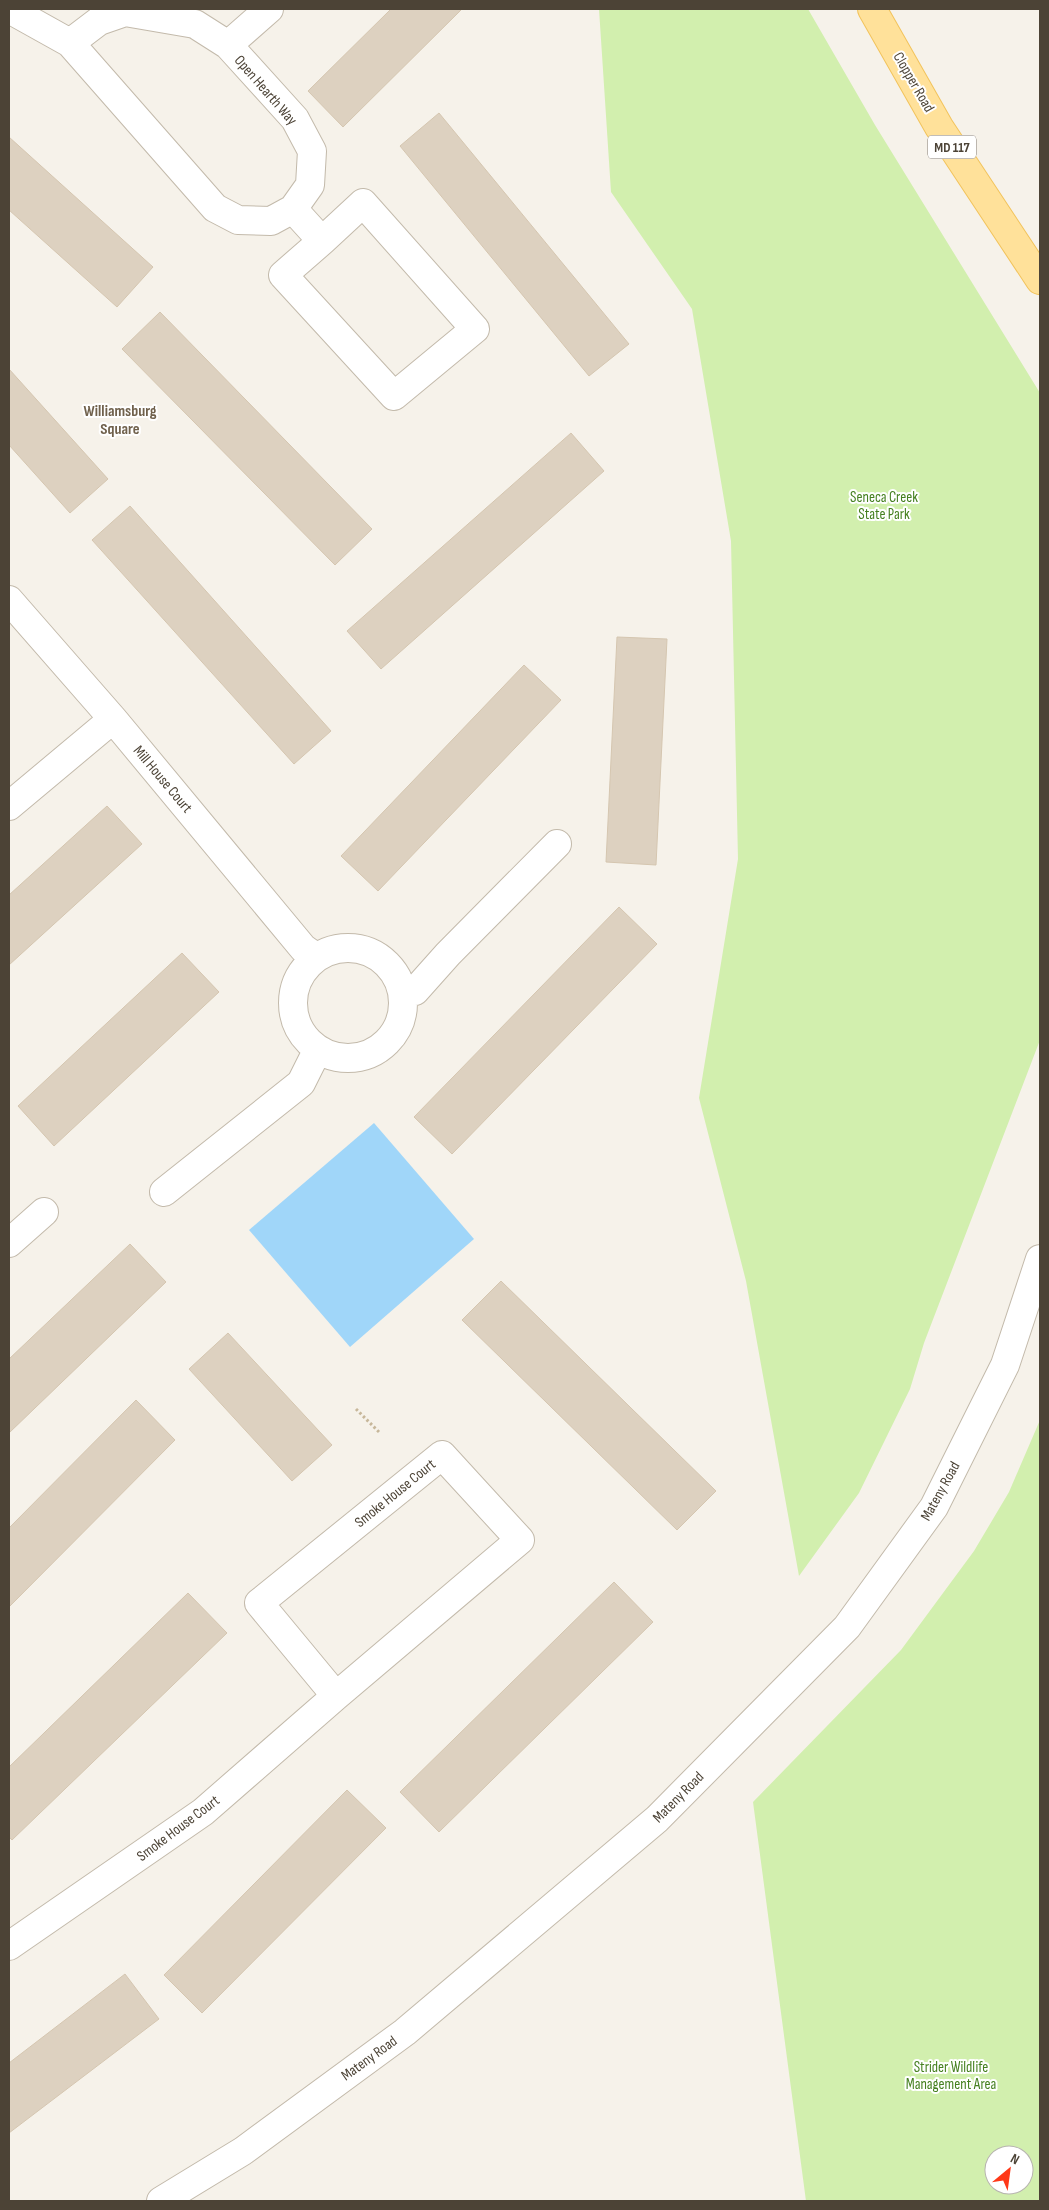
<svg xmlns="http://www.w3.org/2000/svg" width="1049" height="2210" font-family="'Sofia Sans Condensed',sans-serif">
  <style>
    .green { fill: #d2efae; fill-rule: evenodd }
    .water { fill: #a0d6f9 }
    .building { fill: #ddd1c0; stroke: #d5c6b0 }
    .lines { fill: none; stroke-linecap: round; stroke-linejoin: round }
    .minor-casing { stroke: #c3baab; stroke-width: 30 }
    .major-casing { stroke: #f2c35c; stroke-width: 30 }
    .path { stroke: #c7b79a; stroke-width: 3; stroke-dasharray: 2.5 2.5; stroke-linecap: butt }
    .minor { stroke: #fff; stroke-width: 28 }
    .major { stroke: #ffe19a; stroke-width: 28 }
    .labels { text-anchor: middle; stroke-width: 4; stroke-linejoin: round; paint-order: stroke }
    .shield { fill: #fff; stroke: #827b72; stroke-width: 1 }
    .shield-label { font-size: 14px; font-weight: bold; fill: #4c4336 }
    .street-label { font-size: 15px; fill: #4c4336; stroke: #fff }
    .park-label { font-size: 15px; fill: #458020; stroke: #fff }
    .neighbourhood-label { font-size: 16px; font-weight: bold; fill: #70614c; stroke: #fff }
  </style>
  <rect width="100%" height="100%" fill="#f6f2ea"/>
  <path class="green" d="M599,9H808L875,125L1040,393V1040L924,1343L910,1389L859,1493L799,1576L746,1281L699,1098L738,859L731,541L692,309L611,192Z
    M1040,1420V2201H806L753,1802L901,1650L974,1551L1009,1492ZM994,2155H1024V2185H994Z"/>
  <path class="water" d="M374,1123L474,1239L350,1347L249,1230Z"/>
  <path class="building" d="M391,9H462L343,127L308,91Z
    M439,113L629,344L589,376L400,146Z
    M9,137L153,267L117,307L9,210Z
    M160,312L372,529L335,565L122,349Z
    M9,369L108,479L70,513L9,445Z
    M571,433L604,471L381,669L347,631Z
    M130,506L331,731L294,764L92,540Z
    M617,637L667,639L656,865L606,862Z
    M524,665L561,700L378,891L341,856Z
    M107,806L142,844L9,965V895Z
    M619,907L657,944L452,1154L414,1117Z
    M182,953L219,992L54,1146L18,1106Z
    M130,1244L166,1282L9,1433V1359Z
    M501,1281L716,1491L677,1530L462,1320Z
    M228,1333L332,1445L292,1481L189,1369Z
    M136,1400L175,1440L9,1607V1528Z
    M614,1582L653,1622L439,1832L400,1792Z
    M188,1593L227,1633L12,1840L9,1837V1767Z
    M347,1790L386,1828L202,2013L164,1975Z
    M125,1974L159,2019L9,2133V2063Z"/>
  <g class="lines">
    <g class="minor-casing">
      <path id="minor" d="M9,9L70,43L215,208L238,220L271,221L293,209L310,185L312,151L295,119L228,45L195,24L125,12L99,21L70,43
        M228,45L269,9
        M293,209L322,241L283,275L394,396L475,329L363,203L322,241
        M9,600L113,719L303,948L316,957
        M9,806L113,719
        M293 1003a55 55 0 1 1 110 0a55 55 0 1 1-110 0Z
        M402,991H415L448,954L557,844
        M164,1192L301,1083L318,1049
        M9,1243L44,1212
        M9,1946L203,1812L336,1696L520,1540L442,1455L259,1603L336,1696
        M161,2201L243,2151L405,2032L657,1819L847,1627L934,1507L1005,1365L1040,1259"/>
    </g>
    <g class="major-casing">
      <path id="major" d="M872,9L939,127L1040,280"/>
    </g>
    <path class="path" d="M356,1409L380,1433"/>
    <use href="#minor" class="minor"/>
    <use href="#major" class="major"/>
  </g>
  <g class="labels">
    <rect class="shield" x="928" y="135.5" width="48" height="23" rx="4"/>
    <g class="shield-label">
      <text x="952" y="152">MD 117</text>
    </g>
    <g class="street-label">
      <text transform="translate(914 82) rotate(60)" y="5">Clopper Road</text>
      <text transform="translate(266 90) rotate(49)" y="5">Open Hearth Way</text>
      <text transform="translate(163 779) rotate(50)" y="5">Mill House Court</text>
      <text transform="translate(940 1491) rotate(-61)" y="5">Mateny Road</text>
      <text transform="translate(395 1493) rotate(-39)" y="5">Smoke House Court</text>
      <text transform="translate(678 1797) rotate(-45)" y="5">Mateny Road</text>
      <text transform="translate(178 1828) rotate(-37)" y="5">Smoke House Court</text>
      <text transform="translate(369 2058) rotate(-36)" y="5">Mateny Road</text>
    </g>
    <g class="park-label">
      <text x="884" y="502">Seneca Creek<tspan x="884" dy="17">State Park</tspan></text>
      <text x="951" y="2072">Strider Wildlife<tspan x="951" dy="17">Management Area</tspan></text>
    </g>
    <g class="neighbourhood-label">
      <text x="120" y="416">Williamsburg<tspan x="120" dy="18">Square</tspan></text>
    </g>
  </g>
  <rect width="1049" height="2210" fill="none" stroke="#4c4336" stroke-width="20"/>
  <g transform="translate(1009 2170) rotate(29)"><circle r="24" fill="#ffffff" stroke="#b7b4af"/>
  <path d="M0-4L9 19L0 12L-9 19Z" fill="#ff3818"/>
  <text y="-8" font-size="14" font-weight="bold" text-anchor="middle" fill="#4c4336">N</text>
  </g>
</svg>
